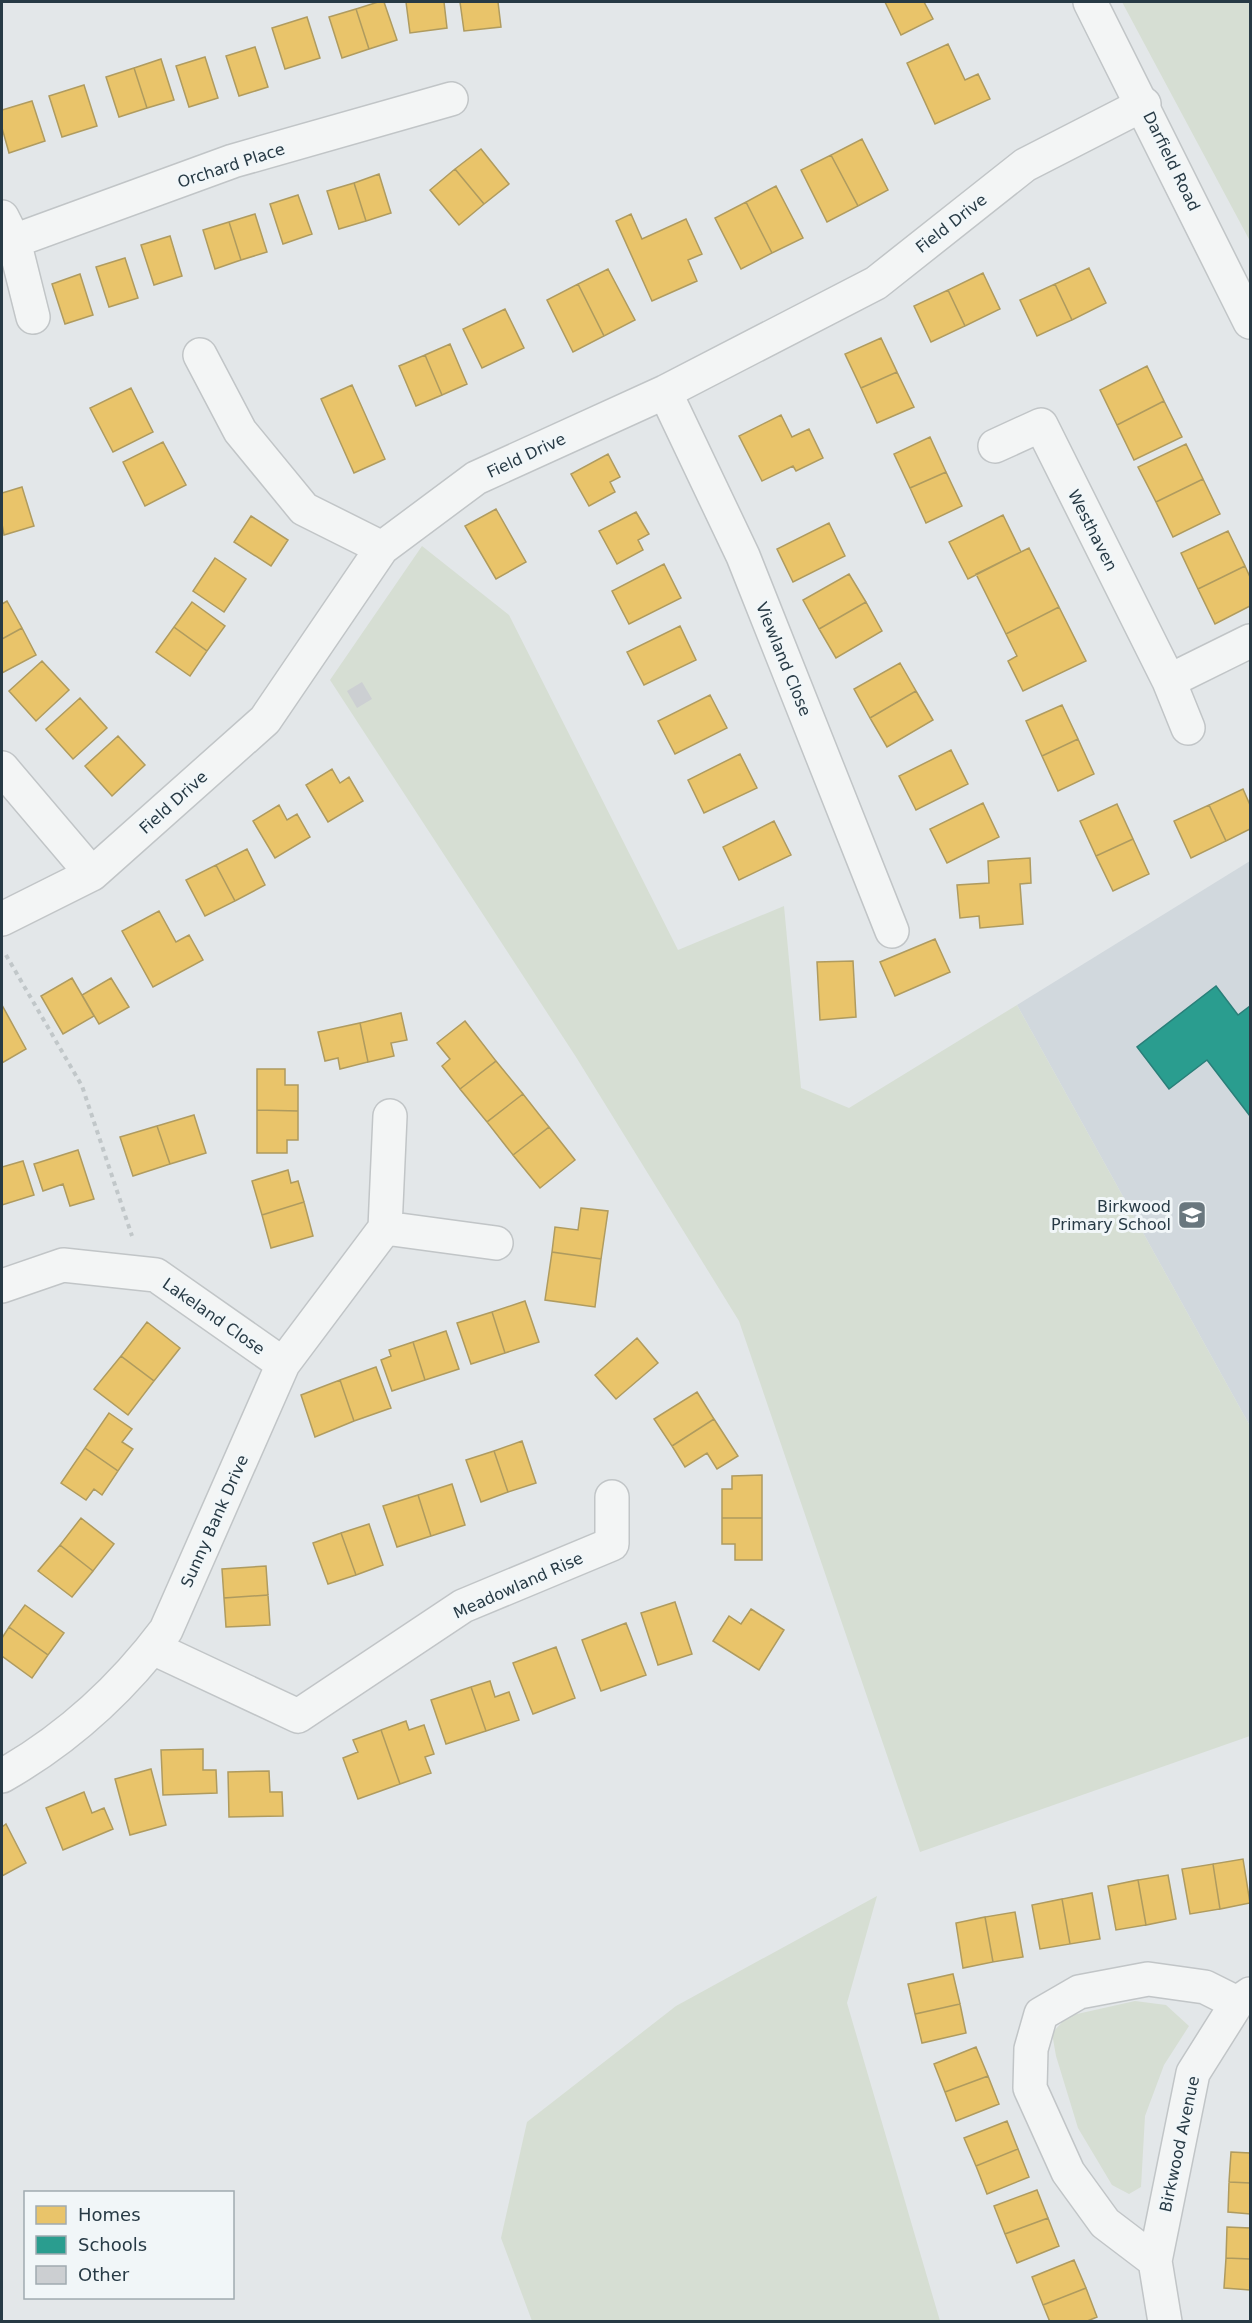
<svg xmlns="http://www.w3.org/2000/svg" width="1252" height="2323" font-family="'DejaVu Sans',sans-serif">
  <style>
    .built { fill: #d1d8dd }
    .green { fill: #d6ded3 }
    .homes { fill: #e9c46a; stroke: #af9b5f; stroke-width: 1.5 }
    .schools { fill: #2a9d8f; stroke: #297f79; stroke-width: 1.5 }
    .building { fill: #cccfd2 }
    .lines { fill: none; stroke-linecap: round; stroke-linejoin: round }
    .minor-casing { stroke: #c1c5c7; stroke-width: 36 }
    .tertiary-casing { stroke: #c1c5c7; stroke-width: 36 }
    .path { stroke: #c1c7c9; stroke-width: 4; stroke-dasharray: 4.5 4.5; stroke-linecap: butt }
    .minor { stroke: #f3f5f5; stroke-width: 33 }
    .tertiary { stroke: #f3f5f5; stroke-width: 33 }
    .labels { text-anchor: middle; stroke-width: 6; stroke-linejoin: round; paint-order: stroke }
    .street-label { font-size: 16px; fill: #273a45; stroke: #f1f6f8 }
    .poi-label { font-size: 16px; fill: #273a45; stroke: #f1f6f8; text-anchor: end }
  </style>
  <rect width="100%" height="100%" fill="#e3e7e9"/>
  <path class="built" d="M1250,861V1426L1017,1005Z"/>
  <path class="green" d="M1122,2H1250V241Z
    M422,546L509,615L678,950L784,906L801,1088L849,1108L1017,1005L1250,1426V1736L920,1852L739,1321L576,1057L330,680Z
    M877,1896L847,2003L940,2321H532L501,2238L527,2122L676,2006Z
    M1135,2001L1166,2005L1189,2026L1164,2065L1145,2116L1141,2187L1129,2194L1112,2185L1078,2128L1056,2056L1052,2033L1068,2016Z"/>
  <path class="homes" d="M378,2H384L397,40L369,49L356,9Z
    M406,2H444L447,28L410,33Z
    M460,2H498L501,27L464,31Z
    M885,2H924L933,19L901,35Z
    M356,9L369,49L342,58L329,17Z
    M307,17L320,58L285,69L272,28Z
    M948,44L965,80L978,74L990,99L935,124L907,63Z
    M255,47L268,87L239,96L226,56Z
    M205,57L218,98L189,107L176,66Z
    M161,59L174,100L147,108L134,68Z
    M134,68L147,108L119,117L106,77Z
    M84,85L97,126L62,137L49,96Z
    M32,101L45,141L9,153L2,128V110Z
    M862,139L888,190L858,206L831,155Z
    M481,149L509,184L484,204L455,169Z
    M831,155L858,206L827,222L801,170Z
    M455,169L484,204L459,225L430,190Z
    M379,174L391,213L366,221L354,183Z
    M354,183L366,221L339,229L327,191Z
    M776,186L803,238L772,253L746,202Z
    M298,195L312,234L283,244L270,204Z
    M746,202L772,253L741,269L715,218Z
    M255,214L267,252L241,260L229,222Z
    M631,214L642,239L686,219L702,254L688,260L697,281L652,301L616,221Z
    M229,222L241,260L215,269L203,230Z
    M170,236L182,276L154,285L141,245Z
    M125,258L138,298L109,307L96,267Z
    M1089,268L1106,303L1072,320L1055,284Z
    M608,269L635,320L604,336L578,284Z
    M983,273L1000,309L965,326L948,290Z
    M80,274L93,315L65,324L52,284Z
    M578,284L604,336L573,352L547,300Z
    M1055,284L1072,320L1037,336L1020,300Z
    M948,290L965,326L931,342L914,306Z
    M505,309L524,348L482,368L463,329Z
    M881,338L897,372L861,388L845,354Z
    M450,344L467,384L442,395L425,355Z
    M425,355L442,395L416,406L399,366Z
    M1147,366L1164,401L1117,425L1100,390Z
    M897,372L914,407L877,423L861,388Z
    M352,385L385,459L354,473L321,399Z
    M131,388L153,432L113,452L90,408Z
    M1164,401L1182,437L1134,460L1117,425Z
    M781,415L792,437L809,429L823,458L796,471L793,466L762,481L739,436Z
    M930,437L946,472L910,488L894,454Z
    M163,442L186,485L145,506L123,462Z
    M1186,444L1203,479L1156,502L1138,467Z
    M608,454L620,477L610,482L615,492L589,506L571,474Z
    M946,472L962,506L926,523L910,488Z
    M1203,479L1220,514L1173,537L1156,502Z
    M22,487L34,526L4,535L2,524V493Z
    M496,509L526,562L496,579L465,526Z
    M636,512L649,534L638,540L643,550L617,564L599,531Z
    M1003,515L1021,552L968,579L949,542Z
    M251,516L288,540L271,566L234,542Z
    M829,523L845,556L793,582L777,549Z
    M1228,531L1245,566L1198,589L1181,553Z
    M1029,548L1059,607L1006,634L976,574Z
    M215,558L246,579L224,612L193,591Z
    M664,564L681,598L629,624L612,591Z
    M1245,566L1250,577V606L1215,624L1198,589Z
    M849,574L866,602L819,629L803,600Z
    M7,601L22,628L2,639V604Z
    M192,602L225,626L207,651L174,627Z
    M866,602L882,631L836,658L819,629Z
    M1059,607L1086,661L1023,691L1008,661L1017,656L1006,634Z
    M680,626L696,660L644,685L627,652Z
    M174,627L207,651L190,676L156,652Z
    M22,628L36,655L2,673V639Z
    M42,661L69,690L36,721L9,691Z
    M900,663L916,691L870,718L854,689Z
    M916,691L933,720L887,747L870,718Z
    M710,695L727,728L675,754L658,721Z
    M80,698L107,728L73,759L46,729Z
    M1062,705L1078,739L1042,756L1026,721Z
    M118,736L145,765L112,796L85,766Z
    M1078,739L1094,774L1058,791L1042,756Z
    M951,750L968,784L916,810L899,776Z
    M740,754L757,788L704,813L688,780Z
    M332,769L340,783L349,777L363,801L328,822L306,785Z
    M1243,789L1250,805V829L1226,841L1209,805Z
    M983,803L999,837L947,863L930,829Z
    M1117,804L1133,839L1096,856L1080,821Z
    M279,805L287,820L297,814L310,837L275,858L253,821Z
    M1209,805L1226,841L1191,858L1174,821Z
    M774,821L791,855L739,880L723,847Z
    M1133,839L1149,874L1113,891L1096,856Z
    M247,849L265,885L235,901L216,865Z
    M1030,858L1031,883L1020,884L1023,924L980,928L979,916L960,918L957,885L989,883L988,861Z
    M216,865L235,901L205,916L186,880Z
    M159,911L176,942L189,935L203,960L153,987L122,931Z
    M935,939L950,972L895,996L880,962Z
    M853,961L856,1017L820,1020L817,962Z
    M72,978L94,1016L63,1034L41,996Z
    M111,978L129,1007L99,1024L82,995Z
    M2,1005L26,1049L2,1063Z
    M401,1013L407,1040L391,1043L394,1056L368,1062L360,1023Z
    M465,1021L496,1061L460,1089L442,1066L450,1059L437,1043Z
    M360,1023L368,1062L340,1069L338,1058L325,1061L318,1032Z
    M496,1061L523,1094L487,1122L460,1089Z
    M257,1069H285V1085H298V1111L257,1110Z
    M523,1094L549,1127L513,1155L487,1122Z
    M257,1110L298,1111V1140H287V1153H257Z
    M194,1115L206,1153L170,1164L157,1126Z
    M157,1126L170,1164L133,1176L120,1137Z
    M549,1127L575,1160L540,1188L513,1155Z
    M78,1150L94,1199L70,1206L63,1184L43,1191L34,1164Z
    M23,1161L34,1195L2,1205V1167Z
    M288,1170L291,1183L298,1181L304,1202L262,1215L252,1181Z
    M304,1202L313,1236L271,1248L262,1215Z
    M581,1208L608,1211L601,1259L552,1252L555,1227L578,1230Z
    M552,1252L601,1259L595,1307L545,1300Z
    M525,1301L539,1342L505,1353L492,1312Z
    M492,1312L505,1353L471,1364L457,1323Z
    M147,1322L180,1348L154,1381L121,1356Z
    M446,1331L459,1369L425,1380L413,1342Z
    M637,1338L658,1363L616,1399L595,1375Z
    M413,1342L425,1380L392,1391L381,1360L391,1356L389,1350Z
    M121,1356L154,1381L128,1415L94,1389Z
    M376,1367L391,1408L354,1421L340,1380Z
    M340,1380L354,1421L315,1437L301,1395Z
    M697,1392L714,1419L672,1446L654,1419Z
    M109,1413L132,1429L122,1442L133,1449L118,1471L85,1448Z
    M714,1419L738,1456L717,1469L707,1453L685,1467L672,1446Z
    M522,1441L536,1483L508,1492L494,1451Z
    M85,1448L118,1471L102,1495L94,1489L86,1500L61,1483Z
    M494,1451L508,1492L481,1502L466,1460Z
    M762,1475V1518H722V1489H732V1476Z
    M452,1484L465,1525L431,1536L418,1495Z
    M418,1495L431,1536L397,1547L383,1506Z
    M81,1518L114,1544L93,1571L60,1545Z
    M722,1518H762V1560H735V1544H722Z
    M369,1524L383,1565L356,1575L341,1533Z
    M341,1533L356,1575L328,1584L313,1543Z
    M60,1545L93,1571L72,1597L38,1571Z
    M266,1566L268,1595L224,1598L222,1569Z
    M268,1595L270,1625L226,1627L224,1598Z
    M675,1602L692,1654L658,1665L641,1613Z
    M25,1605L64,1633L48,1655L9,1627Z
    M751,1609L784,1630L759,1670L713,1641L729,1616L741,1624Z
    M626,1623L646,1675L601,1691L582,1640Z
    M9,1627L48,1655L32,1678L2,1656V1638Z
    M556,1647L575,1698L533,1714L513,1663Z
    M490,1681L495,1697L509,1692L519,1720L486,1731L471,1687Z
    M471,1687L486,1731L446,1744L431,1700Z
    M406,1721L409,1730L424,1725L434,1754L425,1757L431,1773L400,1784L381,1730Z
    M381,1730L400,1784L358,1799L343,1758L358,1752L353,1740Z
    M203,1749V1770H216L217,1793L163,1795L161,1750Z
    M151,1769L166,1825L130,1835L115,1779Z
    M269,1771L270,1792H282L283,1816L229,1817L228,1772Z
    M84,1792L92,1813L104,1808L113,1829L63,1850L46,1808Z
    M6,1824L26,1863L2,1876V1827Z
    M1243,1859L1250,1903L1220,1909L1213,1864Z
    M1213,1864L1220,1909L1190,1914L1182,1869Z
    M1168,1875L1176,1919L1146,1925L1138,1880Z
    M1138,1880L1146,1925L1116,1930L1108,1886Z
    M1092,1893L1100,1939L1070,1944L1062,1899Z
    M1062,1899L1070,1944L1040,1949L1032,1905Z
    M1015,1912L1023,1957L993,1962L985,1917Z
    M985,1917L993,1962L963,1968L956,1923Z
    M953,1974L960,2004L915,2014L908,1984Z
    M960,2004L966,2033L922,2043L915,2014Z
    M976,2047L988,2076L945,2092L934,2064Z
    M988,2076L999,2104L956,2121L945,2092Z
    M1007,2121L1018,2149L976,2166L964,2138Z
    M1018,2149L1029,2177L987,2194L976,2166Z
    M1231,2152L1250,2153V2183L1229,2182Z
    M1229,2182L1250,2183V2214L1228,2212Z
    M1037,2190L1048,2218L1005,2234L994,2206Z
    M1048,2218L1059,2246L1017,2263L1005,2234Z
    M1227,2227L1250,2228V2259L1226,2258Z
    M1226,2258L1250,2259V2290L1224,2288Z
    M1074,2260L1086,2288L1043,2305L1032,2277Z
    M1086,2288L1097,2317L1085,2322H1050L1043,2305Z"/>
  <path class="schools" d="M1216,986L1238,1015L1250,1006V1116L1207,1060L1169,1089L1137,1047Z"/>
  <path class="building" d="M362,682L372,699L357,708L347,691Z"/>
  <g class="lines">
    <g class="minor-casing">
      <path id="minor" d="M2,217L14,241L33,317
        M14,241L233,161L451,99
        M200,355L240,431L304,509L382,548
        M665,392L743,556L892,931
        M995,446L1041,425L1169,681L1188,728
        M1169,681L1250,641
        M2,768L92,874
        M2,919L92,874L265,720L382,548L476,478L665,392L876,283L1025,165L1144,104
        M385,1228L496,1243
        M2,1286L63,1265L156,1275L283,1364
        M153,1648L298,1716L463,1606L612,1544V1497
        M2,1776C67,1739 121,1690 166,1630L283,1364L385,1228L390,1116
        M1155,2261L1105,2223L1068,2172L1030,2088L1031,2049L1041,2014L1079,1992L1148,1979L1205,1987L1237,2003
        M1165,2322L1155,2261L1193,2073L1237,2003L1250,1994"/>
    </g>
    <g class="tertiary-casing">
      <path id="tertiary" d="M1090,2L1250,322"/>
    </g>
    <path class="path" d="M6,955L82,1086L132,1236"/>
    <use href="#minor" class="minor"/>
    <use href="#tertiary" class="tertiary"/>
  </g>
  <defs>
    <g id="school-square" transform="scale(1.5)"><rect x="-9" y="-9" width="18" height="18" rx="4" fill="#69777e" stroke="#f1f6f8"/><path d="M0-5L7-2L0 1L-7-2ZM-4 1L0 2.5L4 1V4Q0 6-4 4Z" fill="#fff"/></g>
  </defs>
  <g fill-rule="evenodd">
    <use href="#school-square" x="1192" y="1215"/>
  </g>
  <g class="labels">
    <g class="street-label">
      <text transform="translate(1172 161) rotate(64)" y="6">Darfield Road</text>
      <text transform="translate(231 165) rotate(-18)" y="6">Orchard Place</text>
      <text transform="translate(951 223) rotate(-38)" y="6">Field Drive</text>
      <text transform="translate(526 455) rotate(-25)" y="6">Field Drive</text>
      <text transform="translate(1093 530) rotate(63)" y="6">Westhaven</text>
      <text transform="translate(784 659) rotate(68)" y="6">Viewland Close</text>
      <text transform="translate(173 802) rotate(-42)" y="6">Field Drive</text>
      <text transform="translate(214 1316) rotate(35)" y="6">Lakeland Close</text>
      <text transform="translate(214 1521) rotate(-66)" y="6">Sunny Bank Drive</text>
      <text transform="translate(518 1585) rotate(-24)" y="6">Meadowland Rise</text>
      <text transform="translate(1179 2144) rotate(-78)" y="6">Birkwood Avenue</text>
    </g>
    <g class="poi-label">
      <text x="1171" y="1212">Birkwood<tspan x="1171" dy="18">Primary School</tspan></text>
    </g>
  </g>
  <rect width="1252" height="2323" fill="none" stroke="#273a45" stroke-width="6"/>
  <rect x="24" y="2191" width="210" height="108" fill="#f1f6f8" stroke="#a0abb0" stroke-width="1.5"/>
  <rect x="36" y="2206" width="30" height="18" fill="#e9c46a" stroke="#a0abb0" stroke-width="1.5"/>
  <text x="78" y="2221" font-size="18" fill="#273a45">Homes</text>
  <rect x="36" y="2236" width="30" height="18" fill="#2a9d8f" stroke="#a0abb0" stroke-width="1.5"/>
  <text x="78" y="2251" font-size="18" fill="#273a45">Schools</text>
  <rect x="36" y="2266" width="30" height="18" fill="#cccfd2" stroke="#a0abb0" stroke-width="1.5"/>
  <text x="78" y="2281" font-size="18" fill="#273a45">Other</text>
</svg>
